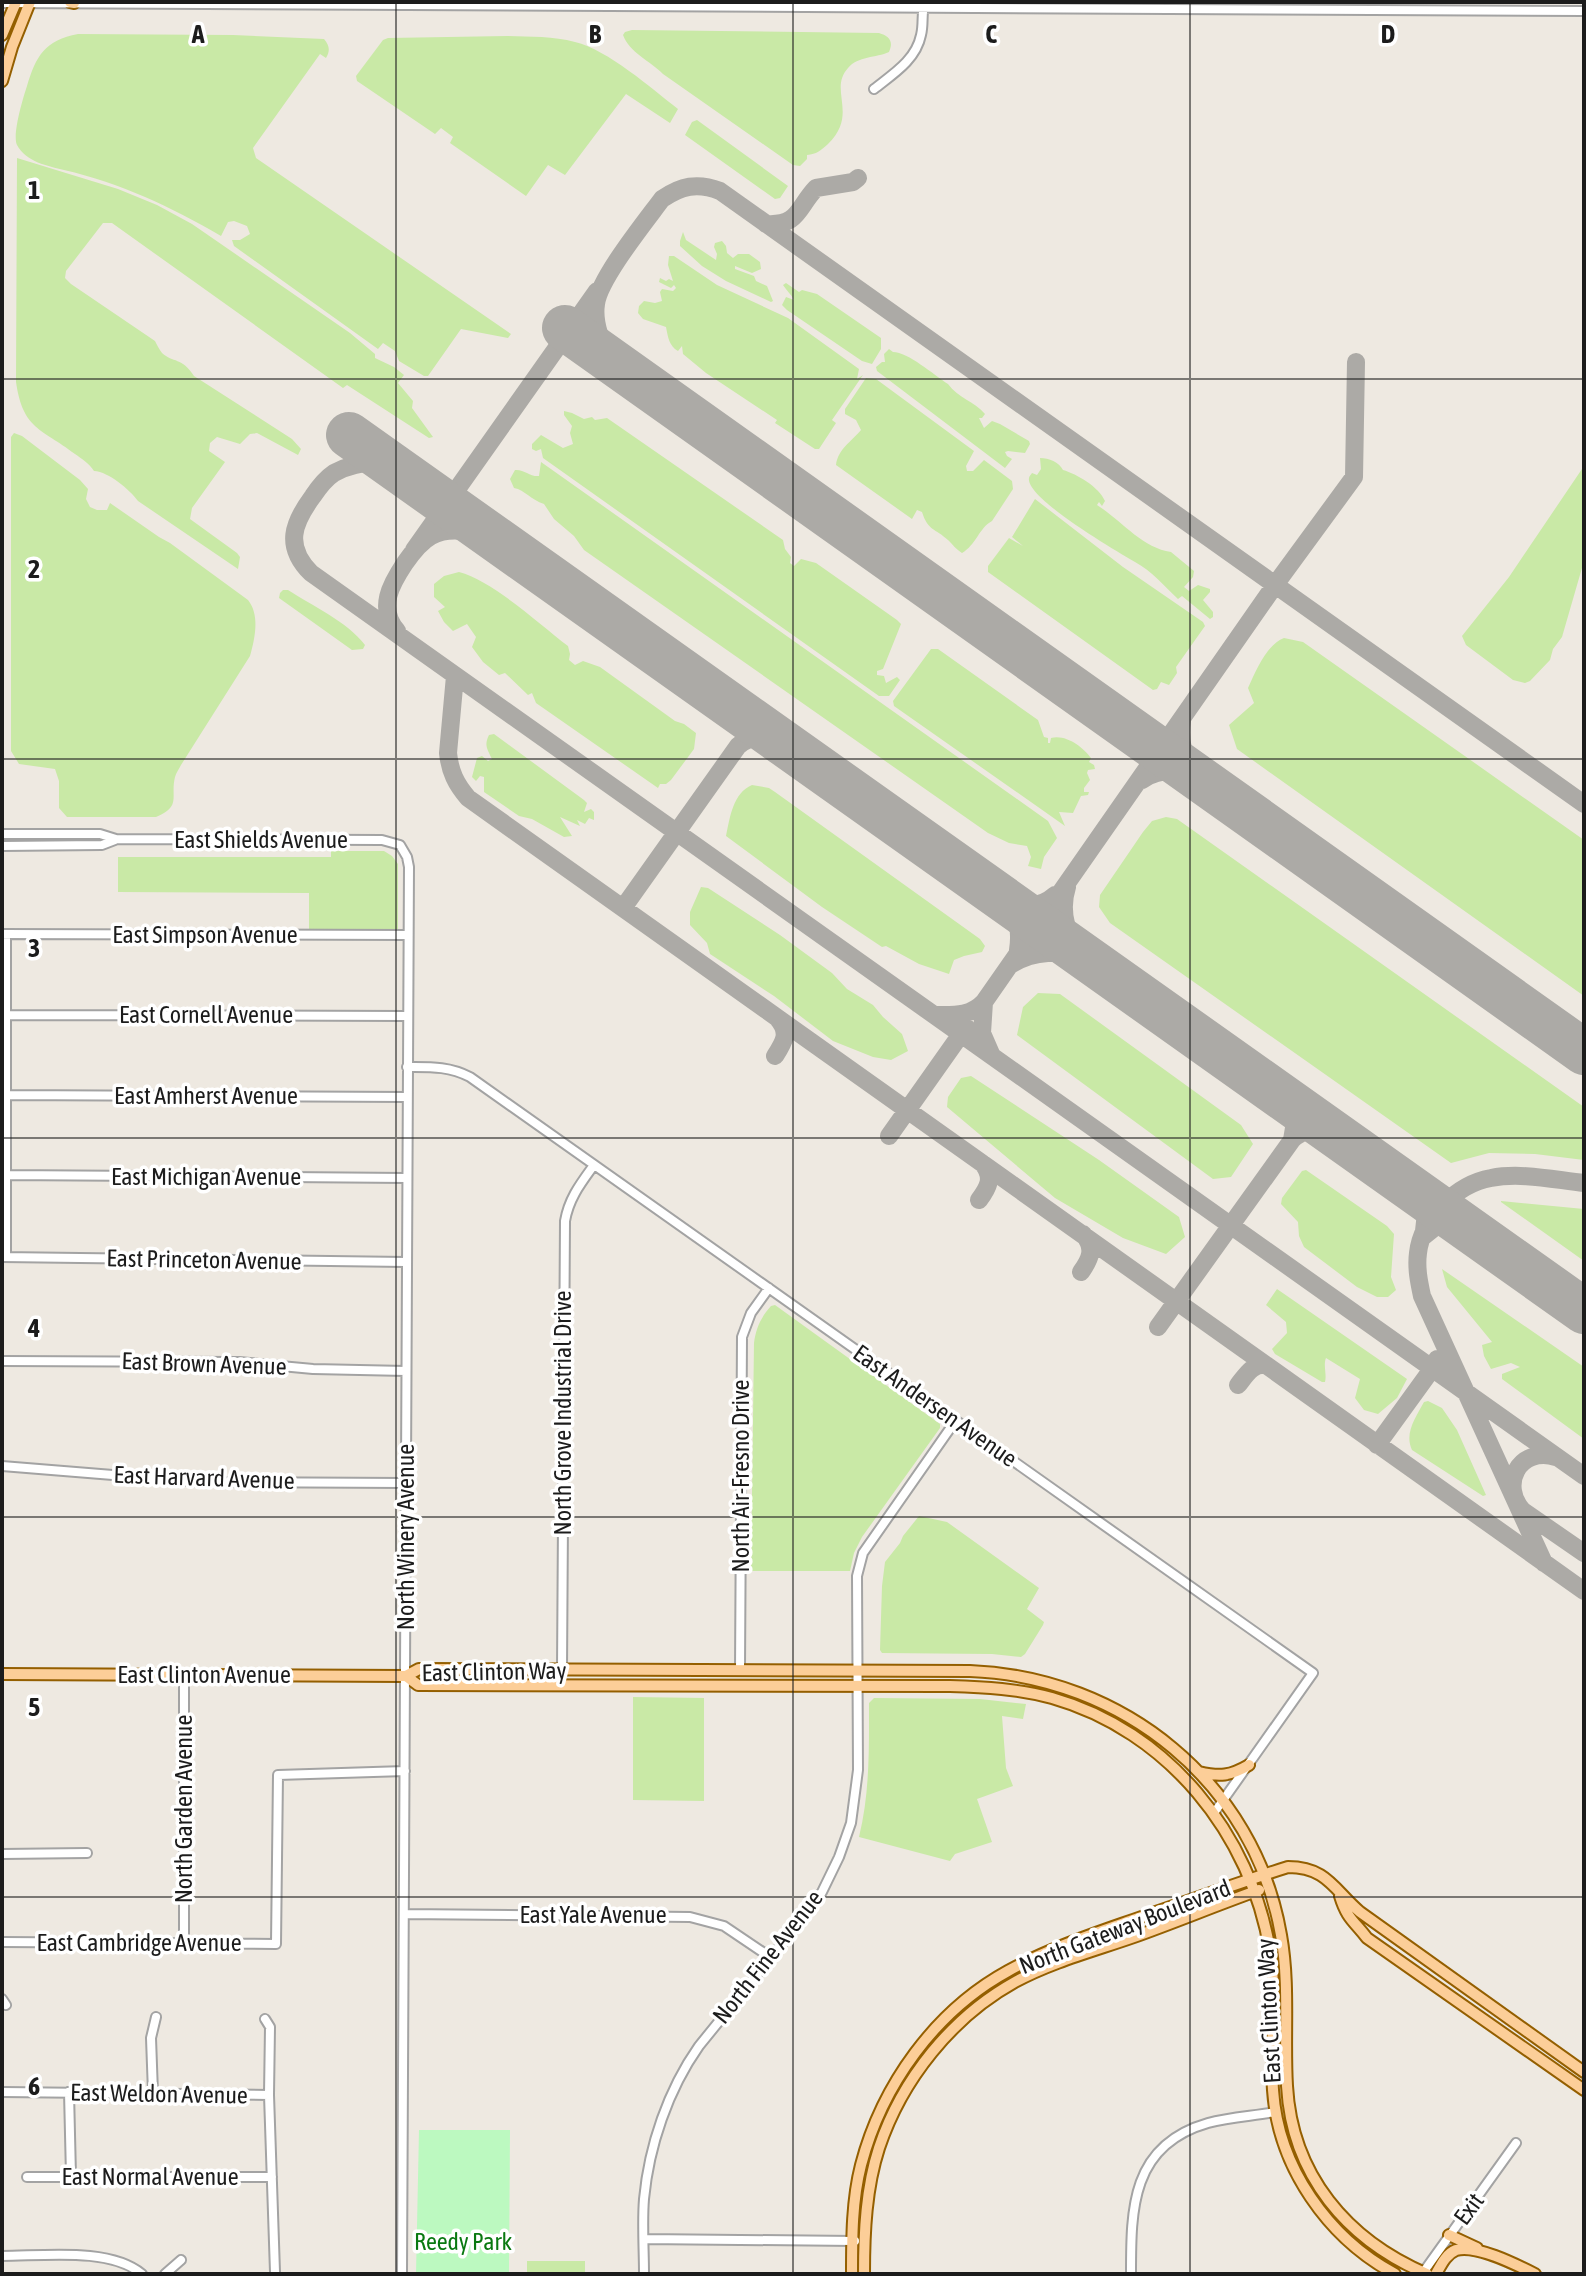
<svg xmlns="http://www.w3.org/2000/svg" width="1586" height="2276" font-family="'Asap Condensed',sans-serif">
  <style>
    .grass { fill: #c9e9a6 }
    .park { fill: #bcf9c0 }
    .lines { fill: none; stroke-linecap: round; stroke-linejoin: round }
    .taxiway { stroke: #acaaa6; stroke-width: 18 }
    .runway { stroke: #acaaa6; stroke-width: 46 }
    .minor-casing { stroke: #a3a3a3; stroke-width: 12 }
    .major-casing { stroke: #945f00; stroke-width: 14 }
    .minor { stroke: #fff; stroke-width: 8 }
    .major { stroke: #fcce98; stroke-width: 10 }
    .grid { fill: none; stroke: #1c1c1c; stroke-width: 2; stroke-opacity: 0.55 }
    .labels { text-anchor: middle; stroke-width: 7; stroke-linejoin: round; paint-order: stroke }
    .street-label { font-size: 24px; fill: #1c1c1c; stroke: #fff }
    .park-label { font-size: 24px; fill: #0a7911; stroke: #fff }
    .grid-label { font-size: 26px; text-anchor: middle; font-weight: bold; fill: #1c1c1c; stroke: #fff; stroke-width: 7; stroke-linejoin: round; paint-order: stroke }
  </style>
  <rect width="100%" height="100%" fill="#eee9e1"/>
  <path class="grass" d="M632,30L879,33C889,36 894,41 889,52C876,58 858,56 848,68C828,90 859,114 828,144C820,151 817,154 807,155V159L800,166L793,165L663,74C650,61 629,52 623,35L625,32Z
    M78,34L233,35L324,39C330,46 330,51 326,58L320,54L253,148L256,158L511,334L508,338L461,329L428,376H424L399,361L395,351L383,343L378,349L234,246L232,240H240L250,234L247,226L234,221L228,222L221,236C171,207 121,183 64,170C48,166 26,162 17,145C12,135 23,98 27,86C36,56 45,40 78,34Z
    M507,36C530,37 553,36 575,42C608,50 651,88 678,109L670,123L626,94L565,175L548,165L526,196L450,143L453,137L441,128L435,134L357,81L356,76L383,40L388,38Z
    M697,120L788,186L780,198L775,199L685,135L692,122Z
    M17,158L118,189L157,205L192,224L350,333L375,354V358L394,367L404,375L398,383L413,401L412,408L433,437L429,438L347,385L343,388L112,223H103L66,271L65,278L71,284L155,341C157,345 159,349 162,353C173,363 182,357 194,376L292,439L301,449L298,455L257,433L250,434L240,444L217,437L210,443L209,451L225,462L192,508L190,519L237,553L240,557L238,569L138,501C129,489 109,472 94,471C89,463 82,459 75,454C41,428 23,430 16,382Z
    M683,232L686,240L716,260L717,254L714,247L715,243L722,241L726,246L727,253L733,258L738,254H749L760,262L761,269L752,273L735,266V269L754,276L756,281L767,286L773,301L771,302L726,281L702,266L680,246V241Z
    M669,256H674L717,285L788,318L859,369L857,379L863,375L832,420L836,423L819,449H815L775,423L777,420L706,373L683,354L682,346L678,351C669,346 668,337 666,327L643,319L638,313L639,306L644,301L655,303L662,301L660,292L662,289L673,291L676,288L674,285L671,288L659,282L660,278L666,281L669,279L673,281L668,265Z
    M786,283L799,292L802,290L817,294L881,338V349L872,364L862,361L787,310L782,305L786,297L794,300C791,294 786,290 783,285Z
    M889,349L893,352C908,352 934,375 948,384C958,398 974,401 985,414L982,418H979L984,428L992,421L1000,424L1029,441L1030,444L1025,453L1008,451L1005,452L1007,456L1012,459L1005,468L877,371L876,367L882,362H885L884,354Z
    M866,378L876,379L974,451L966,466L967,471H973L984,460L1012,481L1013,489L992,521C979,528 976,545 962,553C956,549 953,545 948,540C935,528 928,531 922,512L917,510L912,519L836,465C838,449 851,442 861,430L856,420L845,414V409Z
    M564,411L572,413L584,419L592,417L595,420L607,418L783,540L785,549L791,557L790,563L794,566L801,559L816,563L897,620L901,624L883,669L877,671V675L884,676L886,683L897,677L900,680L889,696H879L543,458L541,449L536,451L532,449V444L541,435L563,448L573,444L570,433L572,426L564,415Z
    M14,433L22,436L80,480L88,489L86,499L90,507L97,510H107L110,503L159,537L170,543L248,600C260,615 255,638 250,656L181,765C179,769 176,773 175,777C170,797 182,806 156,817H67L59,808V781L55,769L19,764L11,751V437Z
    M1040,458C1049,458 1059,462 1063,470C1077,474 1099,487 1105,501L1102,506L1099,502L1097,505C1121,520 1142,548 1171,552L1194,571L1193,577L1184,587L1189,591L1198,585L1210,589V592L1203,600L1213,612V617L1210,619L1182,596L1178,599C1164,586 1152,571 1135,562C1118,552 1025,498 1029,478C1029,476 1031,475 1032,473L1037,475L1041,469Z
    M541,462L1048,821L1057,838L1044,857L1041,869L1028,866L1031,857L1027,846L1009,843L988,833L584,550L574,536L554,519L544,504C531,500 525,490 514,488L510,479L515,470C524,469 530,477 539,476Z
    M1584,466V561L1562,637L1553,649L1550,660L1530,681L1525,683L1513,680L1466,645L1462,636L1509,577Z
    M1035,499L1123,567L1203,622L1205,626L1176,667L1177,673L1169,685L1161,682L1157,689L1153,690L988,572V566L1009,538L1023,546L1012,537Z
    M459,572C493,581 539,624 568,646L570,654L569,660L575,665L583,661L600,667L675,721L684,724L696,733L694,749L671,780L666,784H660L658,788L536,703L532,693L528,695L505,673L499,675L483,662L472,647L476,637L467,624L453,631L444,622L438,611L445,607L434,597V584L444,576Z
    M283,590H288C311,605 348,622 365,645L363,649L352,650L279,598L280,593Z
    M1284,638L1303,642L1584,840V996L1237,749L1229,725L1254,703L1248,688C1256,671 1266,645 1284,638Z
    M931,649H938L1038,720L1044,737L1048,738V743H1050L1051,738C1066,734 1083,747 1091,758L1089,762L1094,765L1095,769L1088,770L1087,773L1090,780L1084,788V792H1089L1088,795L1081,796L1073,813L1059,812L1065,826L894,706L893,701Z
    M494,734L584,800L587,803L584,812L591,809L594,812V820L589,818L585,824L577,820L580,826L560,817L572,836L564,837L532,819L519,816L484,792V777L480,776L476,781L472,777L477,758L482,756L488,761L492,759C487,749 484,745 489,735Z
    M752,785L769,788L775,792L980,939L985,946L982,952L964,956L954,960L949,974L919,964L886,946L882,947L822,907L726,836C730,817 733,793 752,785Z
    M1166,817L1177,819L1584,1107V1160L1535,1154L1489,1153L1451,1163L1110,923L1099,907L1100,895L1143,832L1152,821Z
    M331,851H384L392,856L398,864V929H309V893L118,892V857H331Z
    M701,887L708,888L780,935L832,973L847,989L873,1005L883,1017L902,1034L908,1051L891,1060L873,1057L833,1041L774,996L710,954L707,943L690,925V912Z
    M1038,993L1060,994L1241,1125L1253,1144L1231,1177L1213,1179L1017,1035L1023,1007Z
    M971,1076L1099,1160L1179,1217L1185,1237L1166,1254L1123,1238L1055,1198L947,1107L948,1097L961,1078Z
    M1306,1170L1387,1226L1394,1234L1391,1277L1396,1290L1388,1297H1377L1357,1287L1304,1247L1299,1236L1298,1222L1281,1204L1282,1198L1302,1171Z
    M1501,1201L1584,1209V1261L1501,1202Z
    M1442,1269L1584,1367V1439L1502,1379V1374L1520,1367L1511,1363L1491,1369L1484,1356L1482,1345L1492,1342L1447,1287Z
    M1277,1289L1407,1379L1397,1398L1378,1414L1364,1410L1355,1398L1360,1379L1326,1358C1323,1365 1327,1374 1325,1382H1322L1275,1354L1272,1349L1287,1333L1286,1322L1266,1305Z
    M775,1305L940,1424V1428L862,1537L854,1553L850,1571H751L754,1343C756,1328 761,1317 771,1306Z
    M1428,1401L1442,1408L1457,1430L1486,1495L1483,1496L1412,1450C1404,1433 1416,1417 1424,1402Z
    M919,1516L947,1522L1039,1588L1027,1609L1044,1622L1043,1625L1025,1654L1021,1657L992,1654L882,1653L880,1650L882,1586L885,1562L900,1543L903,1536Z
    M633,1697L704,1698V1801L633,1800Z
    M874,1698L980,1699L1026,1704L1023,1719L1002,1716L1006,1768L1013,1786L977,1799L992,1842L955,1854L950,1861L859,1837C870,1792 869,1748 869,1703Z
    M527,2261H585V2274H527Z"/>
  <path class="park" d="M419,2130H510L509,2274H416Z"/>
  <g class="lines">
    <path class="taxiway" d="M766,224C799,226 797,208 816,188L853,182L858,178
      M609,358C601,342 593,323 596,304C599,279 645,222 662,199C681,186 697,182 720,191L1584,804
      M389,463C371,461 351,464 334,473C325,479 319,487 313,496C293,523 284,546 311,573L1584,1476
      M414,550L597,291
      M397,631C377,608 391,584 405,563C412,553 420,542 431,536C452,525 477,533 498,540
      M455,676L448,753C450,772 456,784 468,798L1584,1591
      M1182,720C1179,741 1183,755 1194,774
      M1142,780C1158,769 1176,769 1194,774
      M1067,887C1059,912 1067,939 1085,958
      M1006,901C1025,906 1039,909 1055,895
      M1006,901C1018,917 1021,930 1018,950
      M623,908L738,746C750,735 765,736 780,741
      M1012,964C1036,950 1059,951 1085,958
      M934,1015C953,1015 970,1017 984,1002
      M775,1056C784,1042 790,1033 778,1019
      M992,1056L982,1033L984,1002L1275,585L1354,477L1356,362
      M1285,1099L1295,1122L1292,1140
      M889,1136L966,1027
      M1417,1193L1426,1213L1424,1231
      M979,1200C988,1188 994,1178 983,1164
      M1424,1236L1439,1224L1456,1226L1471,1231
      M1081,1272C1091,1258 1095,1248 1083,1234
      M1158,1327L1292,1140C1304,1128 1318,1129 1334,1134
      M1238,1385C1246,1375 1253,1363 1266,1365
      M1377,1445L1432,1369L1437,1359
      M1556,1457C1519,1446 1499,1485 1523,1511L1584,1553
      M1544,1563L1422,1296C1419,1282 1416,1268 1418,1253C1422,1218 1457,1184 1491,1178C1521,1172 1555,1180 1584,1183"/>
    <path class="runway" d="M565,328L1584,1052
      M349,435L1584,1311"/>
    <g class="minor-casing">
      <path id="minor" d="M2,3L1584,11
        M874,89C893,74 916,60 921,35C924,24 921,12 925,2
        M2,834H100L116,839L382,840L400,845L407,857L409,867L402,2274
        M2,846L102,845L115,840
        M2,934L408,935
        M6,1015L407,1016
        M407,1067C430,1067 449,1066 470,1077L1313,1673L1214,1813
        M5,1095L407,1097
        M5,1175L407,1178
        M2,1257L406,1262
        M6,1257V934
        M2,1361L239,1362L313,1369L406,1371
        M2,1466L199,1482L406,1483
        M562,1670L565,1221C569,1198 581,1183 594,1165
        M740,1670L742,1337L751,1313L769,1288
        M184,1675V1944
        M2,1854L87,1853
        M404,1914L690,1917L724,1926L770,1957
        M2,1942L276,1944L278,1775L405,1771
        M2,1999L6,2005
        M265,2019L270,2027L269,2095L275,2272
        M2,2092L269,2095
        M69,2092L71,2176
        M153,2093L151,2038L156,2017
        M27,2177H272
        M644,2239L855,2241
        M2,2256C43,2256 110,2247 142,2274
        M165,2274L181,2260
        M644,2274C644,2249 642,2223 644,2199C649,2146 668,2090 699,2046L794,1929L822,1892L839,1857L851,1823L858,1770L857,1576L863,1553L956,1420
        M1131,2274C1131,2209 1131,2145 1208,2123C1230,2117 1253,2116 1275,2112
        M1422,2274L1516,2143"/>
    </g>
    <g class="major-casing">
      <path id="major" d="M70,2L74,3
        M2,35L16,2
        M2,81L12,47L30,2
        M2,1674L406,1676L419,1669L970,1671C1123,1677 1255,1783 1281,1935C1290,1985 1284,2036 1287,2086C1292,2175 1347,2240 1427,2274
        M406,1676L418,1685L950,1686C985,1687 1019,1689 1052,1698C1168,1731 1251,1834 1270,1951C1277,1997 1270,2044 1273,2090C1278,2167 1328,2238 1395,2274
        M1199,1772C1220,1777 1230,1776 1249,1765
        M1340,1896C1347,1919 1354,1921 1367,1938L1584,2090
        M1449,2235L1477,2248
        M852,2274C852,2238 852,2200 861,2165C882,2085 935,2011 1008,1971C1051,1947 1099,1932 1144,1916C1192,1900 1240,1882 1288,1867C1327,1867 1334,1890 1360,1912L1584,2072
        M864,2274C864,2232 866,2188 879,2148C902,2079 952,2017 1015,1982C1052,1962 1094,1951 1134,1937C1176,1922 1217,1905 1259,1890
        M1436,2274C1441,2265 1446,2254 1456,2250C1476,2244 1517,2265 1535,2274"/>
    </g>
    <use href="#minor" class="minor"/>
    <use href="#major" class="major"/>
  </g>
  <path class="grid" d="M396,2V2274M793,2V2274M1190,2V2274M2,379H1584M2,759H1584M2,1138H1584M2,1517H1584M2,1897H1584"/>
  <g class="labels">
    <g class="street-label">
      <text x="261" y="848">East Shields Avenue</text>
      <text x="205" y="943">East Simpson Avenue</text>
      <text x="206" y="1023">East Cornell Avenue</text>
      <text x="206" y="1104">East Amherst Avenue</text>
      <text x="206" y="1185">East Michigan Avenue</text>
      <text transform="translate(204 1260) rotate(1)" y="8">East Princeton Avenue</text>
      <text transform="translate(204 1364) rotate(2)" y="8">East Brown Avenue</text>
      <text transform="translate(935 1406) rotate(35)" y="8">East Andersen Avenue</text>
      <text transform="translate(563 1413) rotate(-90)" y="8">North Grove Industrial Drive</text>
      <text transform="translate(741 1476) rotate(-90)" y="8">North Air-Fresno Drive</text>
      <text transform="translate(204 1478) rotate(2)" y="8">East Harvard Avenue</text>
      <text transform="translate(406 1537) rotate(-90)" y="8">North Winery Avenue</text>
      <text transform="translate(494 1672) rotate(-1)" y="8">East Clinton Way</text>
      <text x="204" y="1683">East Clinton Avenue</text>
      <text transform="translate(184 1809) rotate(-90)" y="8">North Garden Avenue</text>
      <text x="593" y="1923">East Yale Avenue</text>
      <text transform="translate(1125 1927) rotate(-21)" y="8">North Gateway Boulevard</text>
      <text x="139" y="1951">East Cambridge Avenue</text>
      <text transform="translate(768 1957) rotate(-52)" y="8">North Fine Avenue</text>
      <text transform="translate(1269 2011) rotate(-93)" y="8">East Clinton Way</text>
      <text transform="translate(159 2094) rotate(1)" y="8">East Weldon Avenue</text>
      <text x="150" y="2185">East Normal Avenue</text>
      <text transform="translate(1469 2209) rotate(-54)" y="8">Exit</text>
    </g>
    <g class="park-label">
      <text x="463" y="2250">Reedy Park</text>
    </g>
  </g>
  <g class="grid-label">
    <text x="198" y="43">A</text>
    <text x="595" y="43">B</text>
    <text x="991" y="43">C</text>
    <text x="1388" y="43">D</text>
    <text x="34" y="199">1</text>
    <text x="34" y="578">2</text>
    <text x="34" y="957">3</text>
    <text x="34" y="1337">4</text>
    <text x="34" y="1716">5</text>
    <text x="34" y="2095">6</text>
  </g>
  <rect width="1586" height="2276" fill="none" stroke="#1c1c1c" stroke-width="8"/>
</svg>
